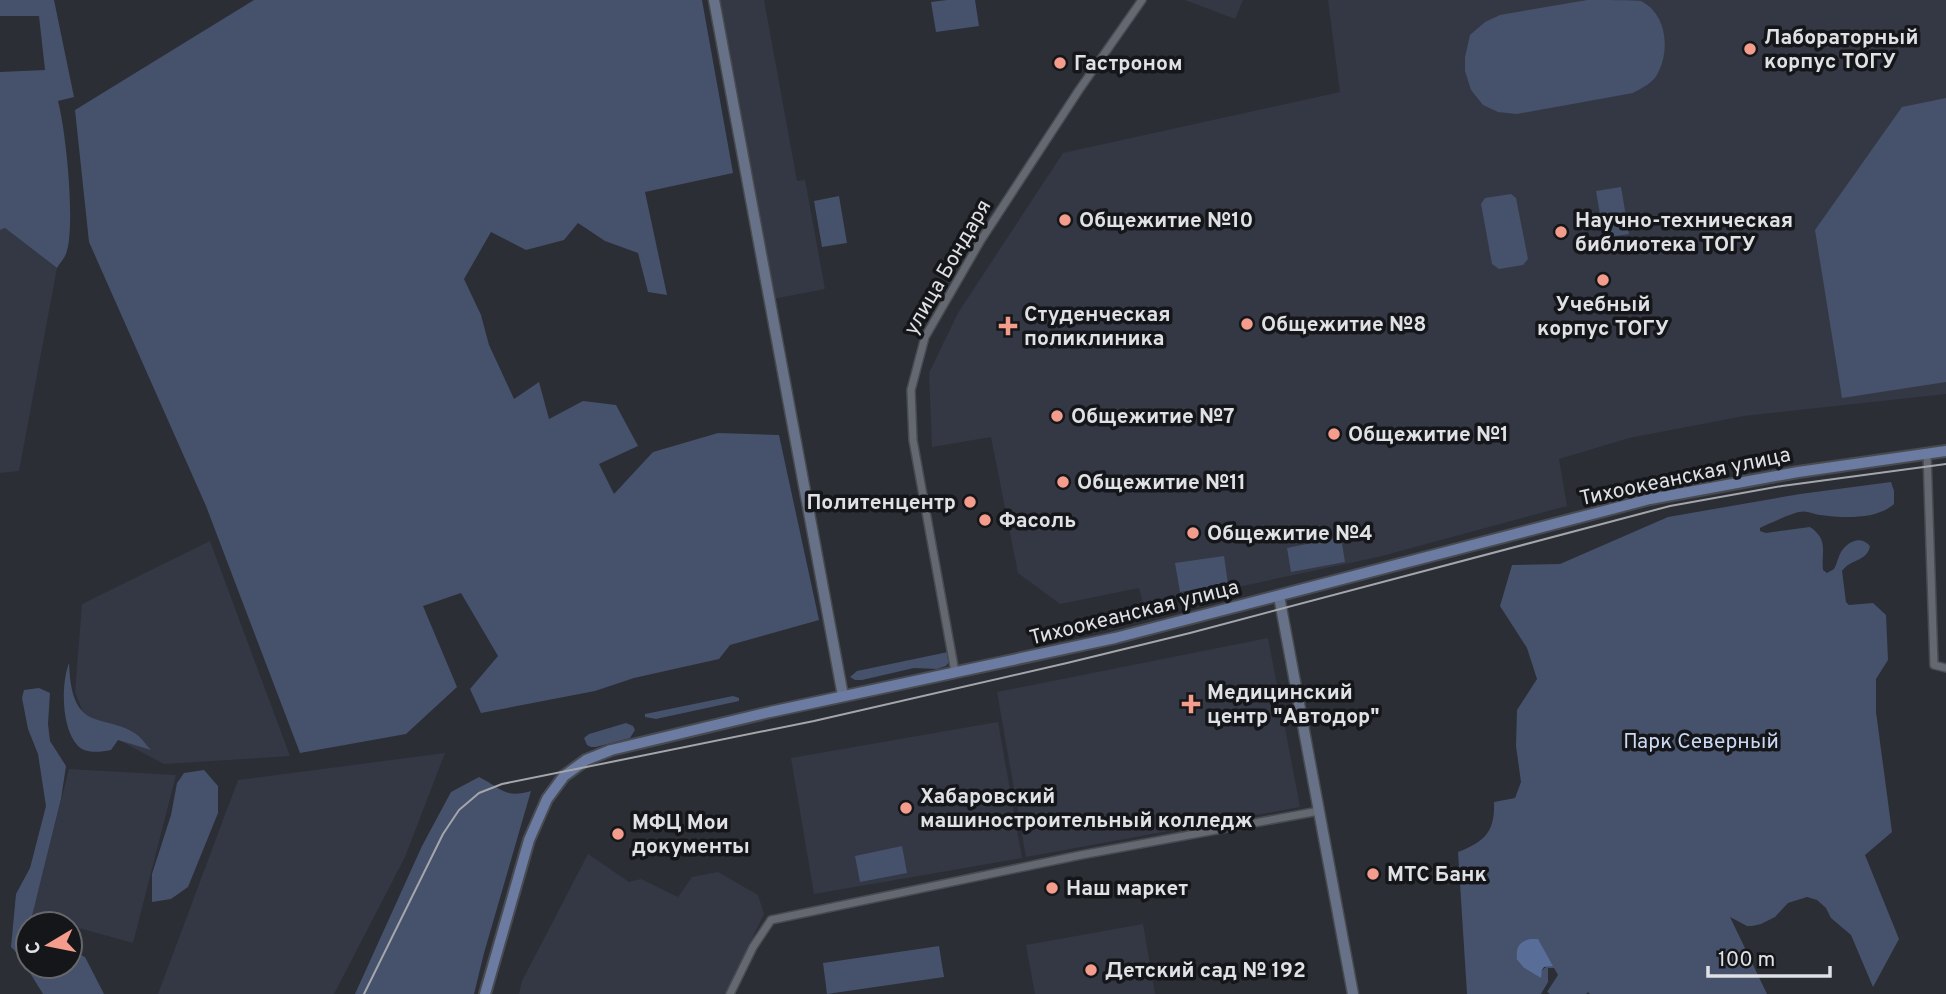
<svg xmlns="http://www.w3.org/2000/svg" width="1946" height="994" font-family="Overpass,sans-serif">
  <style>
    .built { fill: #343844 }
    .green { fill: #46516b; fill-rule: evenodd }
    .water { fill: #596d99 }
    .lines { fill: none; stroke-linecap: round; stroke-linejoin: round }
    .street-casing { stroke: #484b50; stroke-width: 10 }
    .secondary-casing { stroke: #484b50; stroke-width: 13 }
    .primary-casing { stroke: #484b50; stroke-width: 14 }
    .street { stroke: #646870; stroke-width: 7 }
    .secondary { stroke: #677288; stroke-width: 10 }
    .primary { stroke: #6b7ba1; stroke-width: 10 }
    .tram { stroke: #a4a6ab; stroke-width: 2 }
    .poi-dot { fill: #f49d8c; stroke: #151619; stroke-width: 2.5 }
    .labels { text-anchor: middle; stroke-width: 7; stroke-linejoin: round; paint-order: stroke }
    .poi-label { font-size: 21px; font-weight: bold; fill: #dfe1e5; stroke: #151619; text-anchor: start }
    .street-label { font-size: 21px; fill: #dfe1e5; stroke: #151619 }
    .park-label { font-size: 21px; fill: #ccd9f5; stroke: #151619 }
  </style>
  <rect width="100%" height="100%" fill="#2b2e35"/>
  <path class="built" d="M718,0H764L797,181L805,180L825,289L773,299Z
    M1185,0H1243L1235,19Z
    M1328,0H1946V394L1744,416L1629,438L1559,459L1567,506L1378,557L1144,607L1139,588L1060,604L1018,573L991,437L932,447L929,373L958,313L1063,153L1340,92Z
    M5,228L57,268L19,471L0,473V230Z
    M210,541L290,756L164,764L87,723L75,692L82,604Z
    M1268,638L1300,807L1026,857L997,692Z
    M998,722L1022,858L814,894L791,758Z
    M445,753L405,857L334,994H158L238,780Z
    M69,769L176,775L133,943L32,915Z
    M588,854L629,882L641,879L678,897L692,877L718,872L758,895L764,914L725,994H519L522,981Z
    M1143,924L1155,994H1035L1026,945Z"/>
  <path class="green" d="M0,0H54L74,97L58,101C66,131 76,227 66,254C64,259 59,264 57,268L5,228L0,230V72L45,70L39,16H0Z
    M254,0H702L733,173L645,192L667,295L648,292L638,253L605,241L578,223L564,240L526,250L491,232L464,279L481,315L489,345L514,399L539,382L549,419L583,401L616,405L638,446L599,464L614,494L653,452L718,433L779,435L819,620L730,645L719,659L634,678L595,691L481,713L470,689L498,656L461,593L423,606L457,687L406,734L300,753L206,506L89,242L75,110Z
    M947,0H975L979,26L936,32L931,2Z
    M1587,0C1599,0 1632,0 1641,1C1667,14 1670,50 1658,73C1653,83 1642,88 1633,93L1517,114L1498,112L1483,105L1471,90L1465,71V57L1470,35L1485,22L1500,15Z
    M1946,98V382L1842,398L1815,230L1902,107Z
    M1621,187L1629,234L1604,238L1596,191Z
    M1511,194L1516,198L1528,259L1523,265L1499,269L1492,264L1481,204L1485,198Z
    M839,196L847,243L822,247L814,201Z
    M1891,482L1894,491V504C1876,520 1843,518 1820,515C1813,514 1807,510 1799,512C1795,512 1763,526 1760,528V531L1766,533L1810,527C1829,540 1821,551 1823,570L1827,573L1834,569C1837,564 1838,557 1841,552C1848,541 1861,535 1870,546C1867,562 1850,559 1842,571L1846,602L1849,605L1873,603L1886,615L1888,660L1876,679V712L1892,832L1865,855L1899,939L1873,987L1851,935L1831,918L1826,908L1817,900L1807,897L1788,903L1775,917L1761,924L1752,926H1747L1730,917L1767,994H1590L1588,992L1586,994H1550L1547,992L1558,975L1554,968H1548V982L1541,994H1467L1458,852C1485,841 1495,832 1494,802L1515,798L1521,782L1516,746L1517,710L1537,679L1527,648L1500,606L1512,565L1560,564L1668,517L1800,494ZM1534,939L1538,940L1552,965C1545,967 1541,969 1540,977L1524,968L1517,960Z
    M1341,537L1345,562L1291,572L1287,548Z
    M1224,556L1228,584L1180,592L1175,563Z
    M948,652L949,662L946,666L937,669L914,668L862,680H855L850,677L857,671Z
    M69,663C70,683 72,712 95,719C109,724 123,725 136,734C142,738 146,745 151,750L118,740L111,750C100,752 86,754 78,746C61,728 61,684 69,663Z
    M39,688L50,693L48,724L50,741L66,766L61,799L30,924H28V966H70V943L81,955L85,957L104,994H43L19,955L11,947L16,894L30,868L46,806L38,754L28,729L22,698L24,690Z
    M733,696L739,698V701L656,719L645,717V714Z
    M626,723L633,726L635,730L630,738L596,747H591L587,745L584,738L589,734Z
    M204,770L218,786V813L188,887L171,899L152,902V874L171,815L177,783L184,773Z
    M479,777C501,788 505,799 531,791L484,953L474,994H355L422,846L451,792Z
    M902,846L907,873L860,882L855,856Z
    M939,946L944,977L827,994L823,963Z"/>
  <path class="water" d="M1530,939H1538L1553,966L1544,967L1542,970L1541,978L1524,968L1517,960C1516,948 1518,942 1530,939Z"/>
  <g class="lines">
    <g class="street-casing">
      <path id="street" d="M1927,454L1934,665L1946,668
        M955,672L913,440L911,390L925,337L981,240L1079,90L1142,0
        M730,994L753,947L771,920L1081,855L1319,811"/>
    </g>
    <g class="secondary-casing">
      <path id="secondary" d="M714,0L843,696
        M1279,596L1353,994"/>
    </g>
    <g class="primary-casing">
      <path id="primary" d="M485,994L529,840L547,799L564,776L586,760L611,750L770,712L1115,638L1650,499L1798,472L1946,451"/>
    </g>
    <use href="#street" class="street"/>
    <use href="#secondary" class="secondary"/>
    <use href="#primary" class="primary"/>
    <path class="tram" d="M364,994L443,834L459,810L479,793L502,784L814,721L1067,663L1190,633L1670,506L1782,486L1946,464"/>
  </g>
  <g class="poi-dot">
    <circle cx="1750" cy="49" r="7"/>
    <circle cx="1060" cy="63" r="7"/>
    <circle cx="1065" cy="220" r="7"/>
    <circle cx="1561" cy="232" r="7"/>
    <circle cx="1603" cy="280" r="7"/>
    <circle cx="1247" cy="324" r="7"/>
    <path d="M1004.5 315.5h7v7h7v7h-7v7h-7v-7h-7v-7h7z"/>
    <circle cx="1057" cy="416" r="7"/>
    <circle cx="1334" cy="434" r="7"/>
    <circle cx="1063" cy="482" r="7"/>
    <circle cx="970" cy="502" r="7"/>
    <circle cx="985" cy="520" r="7"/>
    <circle cx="1193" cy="533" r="7"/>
    <path d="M1187.5 693.5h7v7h7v7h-7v7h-7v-7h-7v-7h7z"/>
    <circle cx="906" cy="808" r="7"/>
    <circle cx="618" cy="834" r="7"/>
    <circle cx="1373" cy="874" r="7"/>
    <circle cx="1052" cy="888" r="7"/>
    <circle cx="1091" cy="970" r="7"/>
  </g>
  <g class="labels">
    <g class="poi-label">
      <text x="1764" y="44">Лабораторный<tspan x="1764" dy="24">корпус ТОГУ</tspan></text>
      <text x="1074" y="70">Гастроном</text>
      <text x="1079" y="227">Общежитие №10</text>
      <text x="1575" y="227">Научно-техническая<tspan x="1575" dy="24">библиотека ТОГУ</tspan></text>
      <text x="1603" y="311" text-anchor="middle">Учебный<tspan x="1603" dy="24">корпус ТОГУ</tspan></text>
      <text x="1024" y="321">Студенческая<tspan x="1024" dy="24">поликлиника</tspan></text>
      <text x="1261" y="331">Общежитие №8</text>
      <text x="1071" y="423">Общежитие №7</text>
      <text x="1348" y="441">Общежитие №1</text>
      <text x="1077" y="489">Общежитие №11</text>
      <text x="956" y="509" text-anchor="end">Политенцентр</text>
      <text x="999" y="527">Фасоль</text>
      <text x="1207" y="540">Общежитие №4</text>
      <text x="1207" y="699">Медицинский<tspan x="1207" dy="24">центр "Автодор"</tspan></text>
      <text x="920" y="803">Хабаровский<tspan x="920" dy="24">машиностроительный колледж</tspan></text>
      <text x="632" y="829">МФЦ Мои<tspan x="632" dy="24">документы</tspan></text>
      <text x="1387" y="881">МТС Банк</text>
      <text x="1066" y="895">Наш маркет</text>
      <text x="1105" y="977">Детский сад № 192</text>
    </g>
    <g class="street-label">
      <text transform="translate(947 267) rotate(-60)" y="7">улица Бондаря</text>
      <text transform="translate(1685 476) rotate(-12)" y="7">Тихоокеанская улица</text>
      <text transform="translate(1134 612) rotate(-14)" y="7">Тихоокеанская улица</text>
    </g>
    <g class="park-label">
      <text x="1701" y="748">Парк Северный</text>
    </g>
  </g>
  <g transform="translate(49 945) rotate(260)"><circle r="33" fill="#151619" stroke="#66676b" stroke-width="2"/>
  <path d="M0-5L12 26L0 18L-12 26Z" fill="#f49d8c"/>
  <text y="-10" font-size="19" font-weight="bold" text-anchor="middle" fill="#dfe1e5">С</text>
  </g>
  <path d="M1708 966v10h122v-10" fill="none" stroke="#dfe1e5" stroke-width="3.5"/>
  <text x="1718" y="966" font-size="21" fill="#dfe1e5" stroke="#151619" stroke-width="5" paint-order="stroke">100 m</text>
</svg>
